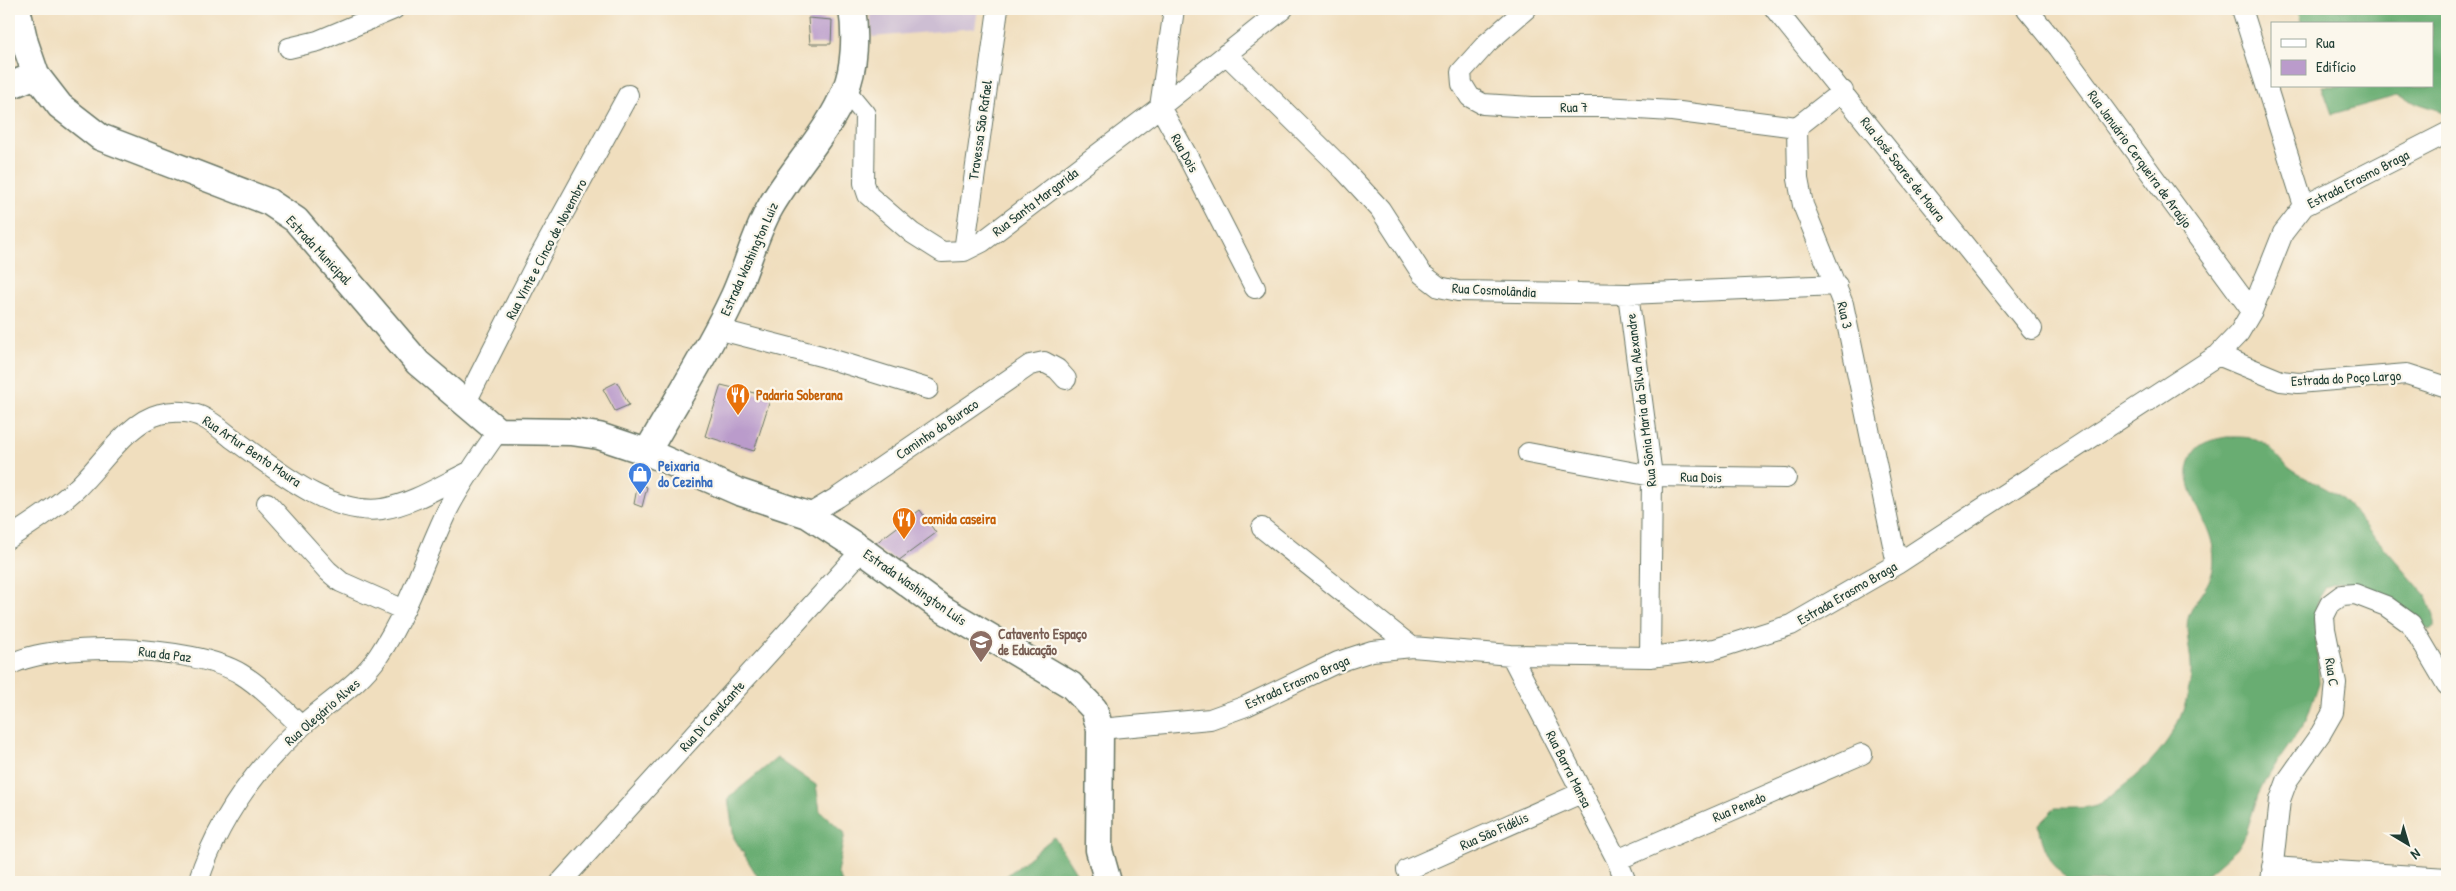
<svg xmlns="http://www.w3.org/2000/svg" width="2456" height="891" font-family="'Patrick Hand',sans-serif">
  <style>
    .industrial { fill: #cdbed3 }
    .forest { fill: #69ad72; stroke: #447553 }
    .building { fill: #ba9bcb }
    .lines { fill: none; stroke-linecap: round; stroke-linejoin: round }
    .minor-casing { stroke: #687564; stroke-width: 22 }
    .tertiary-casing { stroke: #687564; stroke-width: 29 }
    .minor { stroke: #fff; stroke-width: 20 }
    .tertiary { stroke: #fff; stroke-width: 26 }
    .labels { text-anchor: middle; stroke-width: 4.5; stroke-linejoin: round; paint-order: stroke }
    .street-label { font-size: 14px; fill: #1f3d34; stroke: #fbf7ec }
    .food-label { font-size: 14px; font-weight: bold; fill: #c56008; stroke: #fbf7ec; text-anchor: start }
    .shop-label { font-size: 14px; font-weight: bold; fill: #366cbe; stroke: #fbf7ec; text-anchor: start }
    .education-label { font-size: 14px; font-weight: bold; fill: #785e54; stroke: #fbf7ec; text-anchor: start }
  </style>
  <rect width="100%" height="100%" fill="#fbf7ec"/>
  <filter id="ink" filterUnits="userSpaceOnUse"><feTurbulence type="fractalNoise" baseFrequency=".02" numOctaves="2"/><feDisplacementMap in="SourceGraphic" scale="10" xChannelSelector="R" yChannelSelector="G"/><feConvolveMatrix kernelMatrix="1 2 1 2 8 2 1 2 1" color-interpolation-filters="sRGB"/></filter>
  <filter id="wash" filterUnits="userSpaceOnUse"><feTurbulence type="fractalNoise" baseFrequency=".0096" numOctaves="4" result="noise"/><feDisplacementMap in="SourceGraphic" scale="20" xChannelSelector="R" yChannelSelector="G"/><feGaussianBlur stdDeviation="1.12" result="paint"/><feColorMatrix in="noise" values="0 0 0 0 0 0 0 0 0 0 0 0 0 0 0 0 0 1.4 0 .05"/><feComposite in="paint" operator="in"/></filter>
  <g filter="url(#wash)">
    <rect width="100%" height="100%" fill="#f0debe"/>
    <path class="industrial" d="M870,9H978L975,28L872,37Z"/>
    <path class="forest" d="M2297,9H2445L2447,10V113L2396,96L2332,114L2322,86H2432V24H2302Z
      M2227,437C2240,437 2256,436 2267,445C2277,453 2283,465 2295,472C2313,483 2328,487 2344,501L2427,597L2434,615V626L2428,630C2410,614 2370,586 2345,583C2339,582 2332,585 2326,587L2316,603L2315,624L2319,683L2306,721L2267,777L2258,795L2246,833L2236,849L2198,882H2069C2052,865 2042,848 2039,824L2055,808C2069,808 2083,809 2096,805C2105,803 2114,793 2121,788C2159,758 2186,725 2191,675C2193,658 2183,630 2189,615C2200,589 2218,582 2213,549C2211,526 2185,491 2188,470C2192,445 2204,441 2227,437Z
      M777,758L816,785L820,811L845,833L837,872L842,882H761L734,838L728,798Z
      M1054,837L1077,874L1080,882H999Z"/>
    <g id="blocks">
      <path class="building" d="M808,18L832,20L831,44H810Z
        M617,382L629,405L615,411L603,389Z
        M721,385L771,397L754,451L705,436Z
        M638,483L647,487L642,507L634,504Z
        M920,510L936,533L898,561L872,546Z"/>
    </g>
  </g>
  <g filter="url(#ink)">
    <use href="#blocks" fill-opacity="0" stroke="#687564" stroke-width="1"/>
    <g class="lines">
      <g class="minor-casing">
        <path id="minor" d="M1174,9L1160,107L1189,159L1255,288
          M1526,9L1487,43L1461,72L1462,84L1470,97L1483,104L1532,107H1604L1672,111L1797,127
          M1775,9L2032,329
          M2027,9L2059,48L2252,311
          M2242,9L2304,206
          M289,48L318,41L394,9
          M1226,54L1344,170L1380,209L1422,274L1439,287L1458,291L1628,294L1837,285
          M846,91L865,114L864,183L868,195L912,233L942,252L964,251L982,242L1160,107L1283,9
          M1843,91L1797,127L1798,179L1803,205L1843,304L1897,564
          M964,251L998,9
          M1628,294L1652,476L1650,657
          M717,329L821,356L928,389
          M2218,355L2281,381L2298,383L2407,374L2447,387
          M465,404L541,254L628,95
          M1528,453L1652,476L1786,478
          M267,503L328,571L341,582L404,610
          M808,515L838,497L1030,365L1044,362L1057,369L1066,379
          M1262,528L1412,647
          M9,538C32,523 55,508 76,489C100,467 127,422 160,414C174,410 191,411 204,418C214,423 223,431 232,438C273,467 328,516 382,509C413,504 442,485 469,472
          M1511,655L1617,860L1626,882
          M9,665C57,640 193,645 241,674C263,687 282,709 301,726
          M1100,729L1210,719L1246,706L1338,662L1372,651L1412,647L1511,655L1650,657L1715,649L1791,625L1897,564L2218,355L2239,333L2252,311L2283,233L2304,206L2447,133
          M1617,860L1862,754
          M2272,867L2447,878
          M1407,870L1581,793
          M198,882C217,822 255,769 302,726C328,702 359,685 379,655C409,610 424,559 447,511C461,483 480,457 498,431
          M561,882L862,550
          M2271,882L2280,800L2287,781L2321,733L2333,712L2336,683L2325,629L2324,616L2330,604L2342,595L2355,594L2386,606L2411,624L2447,685"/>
      </g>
      <g class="tertiary-casing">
        <path id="tertiary" d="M17,9L25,43L36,75L60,106L100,137L269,202L296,220L418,363L498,431L571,432L599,436L647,452L739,492L808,515L862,550L941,608L1071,685L1094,709L1100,729L1099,850L1108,882
          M9,86L36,75
          M647,452C675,402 708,352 732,300C747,269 754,235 771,206C793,168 830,130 845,91C855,68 856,33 852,9"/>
      </g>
      <use href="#minor" class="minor"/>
      <use href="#tertiary" class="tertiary"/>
    </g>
  </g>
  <defs>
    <g id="restaurant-pin" transform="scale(1.25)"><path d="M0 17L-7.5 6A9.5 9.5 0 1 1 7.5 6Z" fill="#e8710a" stroke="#fbf7ec"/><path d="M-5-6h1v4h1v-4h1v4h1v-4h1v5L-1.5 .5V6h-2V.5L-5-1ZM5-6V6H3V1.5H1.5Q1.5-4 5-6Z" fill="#fff"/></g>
    <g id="shop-pin" transform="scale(1.25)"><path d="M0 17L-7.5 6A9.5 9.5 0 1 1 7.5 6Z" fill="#3f7fe0" stroke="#fbf7ec"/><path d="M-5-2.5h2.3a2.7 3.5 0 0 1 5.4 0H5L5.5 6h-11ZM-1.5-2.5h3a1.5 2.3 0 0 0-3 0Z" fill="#fff"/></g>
    <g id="school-pin" transform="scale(1.25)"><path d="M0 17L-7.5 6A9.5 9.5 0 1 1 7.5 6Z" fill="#8d6e63" stroke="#fbf7ec"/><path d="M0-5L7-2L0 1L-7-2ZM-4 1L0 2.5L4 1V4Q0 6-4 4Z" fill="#fff"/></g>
  </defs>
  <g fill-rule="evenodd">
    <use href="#restaurant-pin" x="738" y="395"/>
    <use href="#shop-pin" x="640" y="474"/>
    <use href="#restaurant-pin" x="904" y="519"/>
    <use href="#school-pin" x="981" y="642"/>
  </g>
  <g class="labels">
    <g class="street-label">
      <text transform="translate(1574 107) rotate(-1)" y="5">Rua 7</text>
      <text transform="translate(980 130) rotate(-82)" y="5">Travessa São Rafael</text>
      <text transform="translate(1185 153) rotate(61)" y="5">Rua Dois</text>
      <text transform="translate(2140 159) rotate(54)" y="5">Rua Januário Cerqueira de Araújo</text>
      <text transform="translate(1903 169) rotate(52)" y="5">Rua José Soares de Moura</text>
      <text transform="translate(2358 179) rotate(-27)" y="5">Estrada Erasmo Braga</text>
      <text transform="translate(1035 202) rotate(-37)" y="5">Rua Santa Margarida</text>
      <text transform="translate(546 249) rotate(-62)" y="5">Rua Vinte e Cinco de Novembro</text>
      <text transform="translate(319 250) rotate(47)" y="5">Estrada Municipal</text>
      <text transform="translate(749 259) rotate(-66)" y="5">Estrada Washington Luiz</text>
      <text transform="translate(1494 290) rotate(3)" y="5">Rua Cosmolândia</text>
      <text transform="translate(1845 315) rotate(77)" y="5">Rua 3</text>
      <text transform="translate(2346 378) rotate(-3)" y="5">Estrada do Poço Largo</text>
      <text transform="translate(1641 400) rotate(-97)" y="5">Rua Sônia Maria da Silva Alexandre</text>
      <text transform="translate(937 429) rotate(-34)" y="5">Caminho do Buraco</text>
      <text transform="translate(252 451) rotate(34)" y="5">Rua Artur Bento Moura</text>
      <text transform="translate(1701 477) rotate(1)" y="5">Rua Dois</text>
      <text transform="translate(915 587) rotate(35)" y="5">Estrada Washington Luís</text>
      <text transform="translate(1847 593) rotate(-30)" y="5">Estrada Erasmo Braga</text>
      <text transform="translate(165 654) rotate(7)" y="5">Rua da Paz</text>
      <text transform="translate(2332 672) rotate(82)" y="5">Rua C</text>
      <text transform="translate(1297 682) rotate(-24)" y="5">Estrada Erasmo Braga</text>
      <text transform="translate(322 712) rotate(-41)" y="5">Rua Olegário Alves</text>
      <text transform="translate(712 716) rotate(-48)" y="5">Rua Di Cavalcante</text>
      <text transform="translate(1569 769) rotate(63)" y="5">Rua Barra Mansa</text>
      <text transform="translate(1739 807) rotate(-23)" y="5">Rua Penedo</text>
      <text transform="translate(1494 831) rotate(-24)" y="5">Rua São Fidélis</text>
    </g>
    <g class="food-label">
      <text x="756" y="400">Padaria Soberana</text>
      <text x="922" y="524">comida caseira</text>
    </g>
    <g class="shop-label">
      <text x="658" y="471">Peixaria<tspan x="658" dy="16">do Cezinha</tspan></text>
    </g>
    <g class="education-label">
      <text x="998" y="639">Catavento Espaço<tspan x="998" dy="16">de Educação</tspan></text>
    </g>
  </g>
  <rect width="2456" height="891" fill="none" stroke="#fbf7ec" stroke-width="30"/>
  <rect x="2271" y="22" width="162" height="65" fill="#fbf7ec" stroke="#a3ada2"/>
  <rect x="2281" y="39" width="25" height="8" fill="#ffffff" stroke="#a3ada2"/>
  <text x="2316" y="48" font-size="15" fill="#1f3d34">Rua</text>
  <rect x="2281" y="60" width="25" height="15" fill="#ba9bcb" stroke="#a3ada2"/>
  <text x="2316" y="72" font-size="15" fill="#1f3d34">Edifício</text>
  <g transform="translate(2408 844) rotate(142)" stroke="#fbf7ec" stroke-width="4" paint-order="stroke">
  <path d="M0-4L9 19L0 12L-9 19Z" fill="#1f3d34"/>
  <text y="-8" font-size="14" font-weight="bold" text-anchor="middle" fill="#1f3d34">N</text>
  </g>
</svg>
